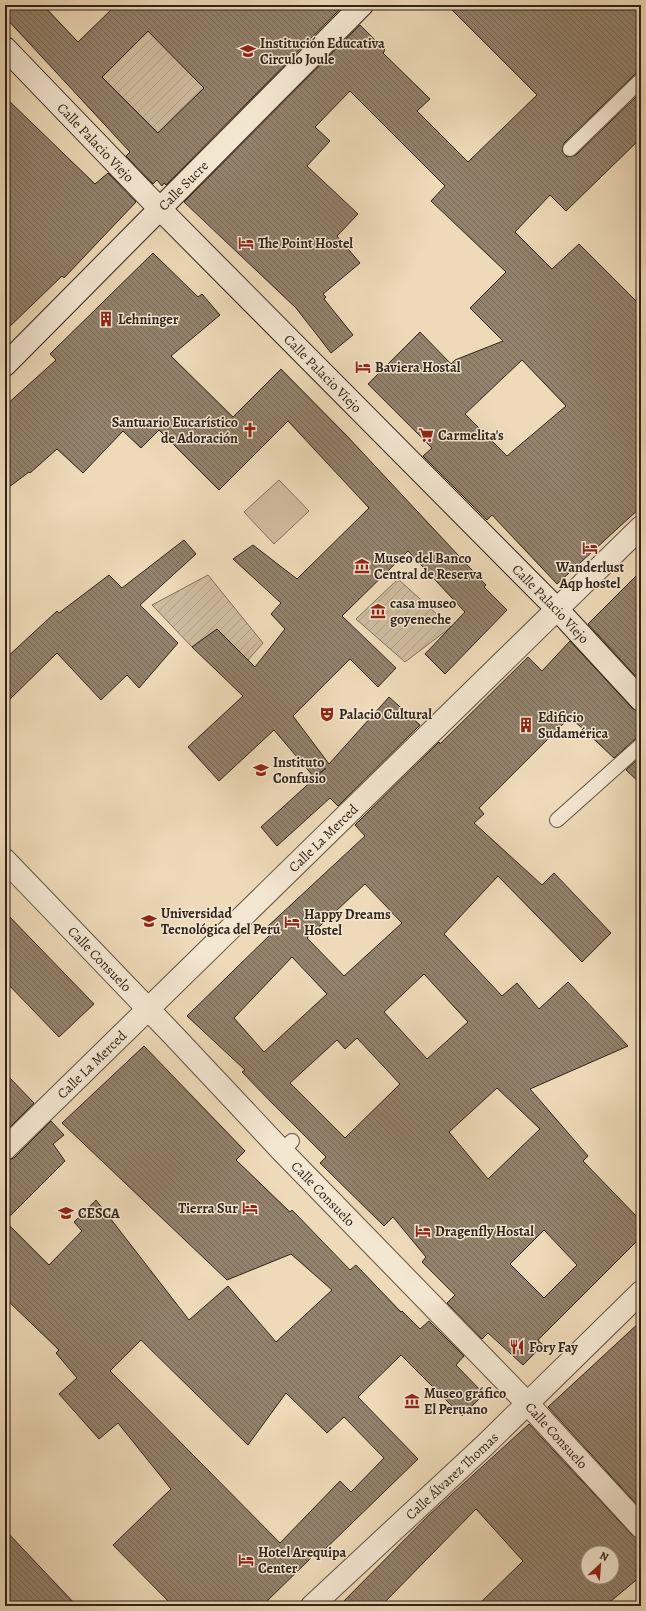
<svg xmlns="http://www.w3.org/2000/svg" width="646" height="1611" font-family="Alegreya,serif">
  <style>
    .grass { fill: #cebb9e; stroke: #806f5c }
    .garden { fill: url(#garden-furrows); stroke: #806f5c }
    .building { fill: url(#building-back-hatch); stroke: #312319; fill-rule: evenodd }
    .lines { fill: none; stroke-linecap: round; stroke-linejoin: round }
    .lane-casing { stroke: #605141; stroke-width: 16 }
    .street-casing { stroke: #605141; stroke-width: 24 }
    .secondary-casing { stroke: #312319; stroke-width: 24 }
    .lane { stroke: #f4e7d2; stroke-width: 14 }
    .street { stroke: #f4e7d2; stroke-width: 22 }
    .secondary { stroke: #f4e7d2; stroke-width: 22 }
    .labels { text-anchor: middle; stroke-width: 3; stroke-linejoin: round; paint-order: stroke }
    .poi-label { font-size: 14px; font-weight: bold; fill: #312319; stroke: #f4e7d2; text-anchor: start }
    .street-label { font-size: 14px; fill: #312319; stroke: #f4e7d2 }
  </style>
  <defs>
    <pattern id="garden-furrows" width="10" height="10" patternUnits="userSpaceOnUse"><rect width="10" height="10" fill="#cebb9e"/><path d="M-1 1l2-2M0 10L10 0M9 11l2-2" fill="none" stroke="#b1a088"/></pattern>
    <pattern id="building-back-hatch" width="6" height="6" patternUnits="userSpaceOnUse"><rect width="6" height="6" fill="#93826c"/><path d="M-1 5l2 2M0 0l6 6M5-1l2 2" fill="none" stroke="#796a58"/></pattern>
  </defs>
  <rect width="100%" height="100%" fill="#eedab9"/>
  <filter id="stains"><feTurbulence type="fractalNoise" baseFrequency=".005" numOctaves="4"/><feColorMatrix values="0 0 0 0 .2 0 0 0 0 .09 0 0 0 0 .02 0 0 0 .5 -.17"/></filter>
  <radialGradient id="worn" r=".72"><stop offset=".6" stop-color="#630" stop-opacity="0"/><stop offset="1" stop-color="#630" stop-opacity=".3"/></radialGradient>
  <path class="grass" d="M279,480L309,511L274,544L244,512Z"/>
  <path class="garden" d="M148,31L204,88L158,133L102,77Z
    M208,575L263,643L248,660L217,629L192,647L152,605Z
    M398,579L451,627L405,662L356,619Z"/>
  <path class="building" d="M5,5H43L78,42L116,5H340L342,7L166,185L164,183L162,186L157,180L153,184L126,156L130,152L5,17ZM148,31L204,88L158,133L102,77Z
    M447,5H641V72L635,74L564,143L562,151L567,157L576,155L641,92V138L566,211L550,195L515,232L552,269L579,244L641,306V507L557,584L492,515L487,520L423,456L432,448L368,384L420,332L451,364L455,360L503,341L470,308L506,272L431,201L445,186L350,91L315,127L330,141L307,166L358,214L337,236L360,263L323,294L326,297L324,299L353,335L331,353L296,308L184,202L360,25L385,50L383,53L430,99L417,111L468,162L537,95ZM522,360L566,406L507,456L465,414Z
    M5,97L95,184L108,173L136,202L64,278L62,276L5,331Z
    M153,253L198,297L202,294L220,315L171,356L233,417L281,369L347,436L486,585L484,587L507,610L445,674L425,654L465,612L408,551L342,616L396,668L378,687L350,659L293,716L329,764L389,697L420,725L338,806L330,798L277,846L261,827L326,768L314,777L274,730L219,781L188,747L243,696L192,647L217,629L255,667L285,629L271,614L281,603L233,559L253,545L297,579L369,508L288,421L219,490L159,430L141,448L123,431L83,473L57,449L30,473L29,472L5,490V406L56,360L50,354Z
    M184,540L196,554L140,605L178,643L139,688L127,675L101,700L57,653L5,704V659L57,611L59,613L109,575L122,588Z
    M641,571V682L588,624Z
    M570,641L632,708L641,712V737L635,739L614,758L570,717L479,808L484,814L474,823L542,885L554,873L611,933L582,962L498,876L444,934L502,996L517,983L539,1009L568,982L628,1046L530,1089L588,1156L583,1161L641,1221V1237L538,1340L543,1345L523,1365L488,1333L482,1339L447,1303L455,1295L422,1262L426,1257L393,1217L384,1226L320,1163L326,1157L271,1102L242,1072L245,1070L187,1016L271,934L266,928L365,836L355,825L439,742L440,744L528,657L542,671ZM365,884L402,923L344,976L307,938ZM292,957L327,994L264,1052L234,1018ZM424,974L468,1022L427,1059L384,1012ZM357,1038L400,1084L345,1138L290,1083L337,1040L345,1049ZM497,1088L540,1129L488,1179L449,1132ZM544,1230L577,1265L544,1298L510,1264Z
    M641,756V784L626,770Z
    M5,912L94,1004L59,1037L5,981Z
    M144,1046L245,1151L236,1160L290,1212L292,1210L350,1270L356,1265L401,1312L402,1311L420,1329L429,1321L464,1356L456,1365L484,1394L462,1416L401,1355L358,1397L418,1459L317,1557L314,1555L262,1606H173L113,1545L171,1489L118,1423L99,1439L59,1394L77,1378L56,1353L59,1350L5,1298V1221L49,1265L82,1231L74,1222L96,1200L189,1320L228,1286L276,1342L332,1290L291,1254L227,1280L62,1123ZM141,1340L248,1445L286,1393L327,1433L344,1417L384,1458L351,1492L340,1481L280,1543L110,1371Z
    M5,1073L34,1103L5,1132Z
    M51,1121L64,1135L53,1144L65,1161L5,1221V1161L14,1158Z
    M641,1321V1509L548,1407Z
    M529,1424L632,1535L641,1539V1576L605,1606H477L523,1561L476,1509L381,1606H339L429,1515ZM588,1553H612V1577H588Z
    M5,1530L77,1606H5Z"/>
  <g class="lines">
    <g class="lane-casing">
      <path id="lane" d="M570,149L641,80
        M557,820L641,745
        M282,1151L292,1141"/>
    </g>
    <g class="street-casing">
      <g id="street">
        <path id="s1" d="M5,860L175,1037L282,1151L527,1403L641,1527"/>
        <path id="s2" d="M5,1149L641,527"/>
        <path id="s3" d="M312,1606L485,1445L641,1292"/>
      </g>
    </g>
    <g class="secondary-casing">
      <g id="secondary">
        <path id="s4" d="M5,48L160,209L557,609L641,700"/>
        <path id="s5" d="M5,365L362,5"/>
      </g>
    </g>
    <use href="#lane" class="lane"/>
    <use href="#street" class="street"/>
    <use href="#secondary" class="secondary"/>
  </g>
  <defs>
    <g id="school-bare" transform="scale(1.2)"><path d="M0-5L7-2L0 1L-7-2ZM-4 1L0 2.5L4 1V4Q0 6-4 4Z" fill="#8f2418" stroke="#f4e7d2" stroke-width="2.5" paint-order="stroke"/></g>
    <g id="hotel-bare" transform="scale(1.2)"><path d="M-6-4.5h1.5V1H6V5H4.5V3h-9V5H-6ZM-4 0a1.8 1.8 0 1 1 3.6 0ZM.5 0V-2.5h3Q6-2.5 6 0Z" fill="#8f2418" stroke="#f4e7d2" stroke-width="2.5" paint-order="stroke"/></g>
    <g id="building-bare" transform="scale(1.2)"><path d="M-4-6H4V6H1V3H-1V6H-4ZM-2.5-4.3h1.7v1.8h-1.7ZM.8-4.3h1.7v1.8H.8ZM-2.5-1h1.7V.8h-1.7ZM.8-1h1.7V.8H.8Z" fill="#8f2418" stroke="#f4e7d2" stroke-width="2.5" paint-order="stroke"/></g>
    <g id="church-bare" transform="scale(1.2)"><path d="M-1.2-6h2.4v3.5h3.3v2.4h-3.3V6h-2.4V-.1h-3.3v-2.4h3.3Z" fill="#8f2418" stroke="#f4e7d2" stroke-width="2.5" paint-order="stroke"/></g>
    <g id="supermarket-bare" transform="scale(1.2)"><path d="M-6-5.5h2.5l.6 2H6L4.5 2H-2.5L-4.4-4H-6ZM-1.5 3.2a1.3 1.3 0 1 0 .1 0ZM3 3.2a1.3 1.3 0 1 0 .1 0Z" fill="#8f2418" stroke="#f4e7d2" stroke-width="2.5" paint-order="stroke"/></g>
    <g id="museum-bare" transform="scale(1.2)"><path d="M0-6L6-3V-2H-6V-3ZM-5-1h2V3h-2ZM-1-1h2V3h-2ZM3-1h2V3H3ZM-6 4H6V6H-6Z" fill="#8f2418" stroke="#f4e7d2" stroke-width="2.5" paint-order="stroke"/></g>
    <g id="theatre-bare" transform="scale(1.2)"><path d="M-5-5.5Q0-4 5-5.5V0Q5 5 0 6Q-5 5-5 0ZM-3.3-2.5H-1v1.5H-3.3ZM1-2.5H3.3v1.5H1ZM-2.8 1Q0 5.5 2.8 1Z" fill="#8f2418" stroke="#f4e7d2" stroke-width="2.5" paint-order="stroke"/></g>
    <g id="university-bare" transform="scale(1.2)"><path d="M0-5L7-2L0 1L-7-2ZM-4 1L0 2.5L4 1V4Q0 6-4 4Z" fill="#8f2418" stroke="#f4e7d2" stroke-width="2.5" paint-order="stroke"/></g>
    <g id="restaurant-bare" transform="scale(1.2)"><path d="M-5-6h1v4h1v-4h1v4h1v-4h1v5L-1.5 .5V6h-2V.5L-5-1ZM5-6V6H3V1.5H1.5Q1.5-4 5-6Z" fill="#8f2418" stroke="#f4e7d2" stroke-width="2.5" paint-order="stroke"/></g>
  </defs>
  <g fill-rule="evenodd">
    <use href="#school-bare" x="248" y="51"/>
    <use href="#hotel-bare" x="246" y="243"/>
    <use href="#building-bare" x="106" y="319"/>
    <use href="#hotel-bare" x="363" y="367"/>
    <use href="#church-bare" x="250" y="430"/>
    <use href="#supermarket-bare" x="426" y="435"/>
    <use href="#hotel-bare" x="590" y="548"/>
    <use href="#museum-bare" x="362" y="566"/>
    <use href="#museum-bare" x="378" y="611"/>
    <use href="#theatre-bare" x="327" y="714"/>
    <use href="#building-bare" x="526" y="725"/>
    <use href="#university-bare" x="261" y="770"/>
    <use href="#university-bare" x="149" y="921"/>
    <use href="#hotel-bare" x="292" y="922"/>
    <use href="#hotel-bare" x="250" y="1208"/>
    <use href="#university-bare" x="66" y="1213"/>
    <use href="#hotel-bare" x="423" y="1231"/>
    <use href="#restaurant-bare" x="517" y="1347"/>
    <use href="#museum-bare" x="412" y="1401"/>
    <use href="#hotel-bare" x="246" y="1560"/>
  </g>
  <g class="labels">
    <g class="poi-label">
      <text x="260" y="48">Institución Educativa<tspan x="260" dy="16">Circulo Joule</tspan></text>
      <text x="258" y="248">The Point Hostel</text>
      <text x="118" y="324">Lehninger</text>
      <text x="375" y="372">Baviera Hostal</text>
      <text x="238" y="427" text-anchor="end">Santuario Eucarístico<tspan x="238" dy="16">de Adoración</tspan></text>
      <text x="438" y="440">Carmelita's</text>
      <text x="374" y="563">Museo del Banco<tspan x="374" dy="16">Central de Reserva</tspan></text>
      <text x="590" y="572" text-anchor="middle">Wanderlust<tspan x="590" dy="16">Aqp hostel</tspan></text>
      <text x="390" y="608">casa museo<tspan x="390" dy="16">goyeneche</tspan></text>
      <text x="339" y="719">Palacio Cultural</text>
      <text x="538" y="722">Edificio<tspan x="538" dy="16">Sudamérica</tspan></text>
      <text x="273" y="767">Instituto<tspan x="273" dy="16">Confusio</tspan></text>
      <text x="161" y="918">Universidad<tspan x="161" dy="16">Tecnológica del Perú</tspan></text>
      <text x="304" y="919">Happy Dreams<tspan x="304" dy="16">Hostel</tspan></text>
      <text x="238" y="1213" text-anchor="end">Tierra Sur</text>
      <text x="78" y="1218">CESCA</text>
      <text x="435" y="1236">Dragenfly Hostal</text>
      <text x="529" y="1352">Fory Fay</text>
      <text x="424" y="1398">Museo gráfico<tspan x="424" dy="16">El Peruano</tspan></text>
      <text x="258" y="1557">Hotel Arequipa<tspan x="258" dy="16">Center</tspan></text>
    </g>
    <g class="street-label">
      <text dy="5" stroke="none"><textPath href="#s4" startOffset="131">Calle Palacio Viejo</textPath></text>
      <text dy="5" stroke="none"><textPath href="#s5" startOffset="253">Calle Sucre</textPath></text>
      <text dy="5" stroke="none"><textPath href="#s4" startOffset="455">Calle Palacio Viejo</textPath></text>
      <text dy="5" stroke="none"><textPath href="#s4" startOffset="779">Calle Palacio Viejo</textPath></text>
      <text dy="5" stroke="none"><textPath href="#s2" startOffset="445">Calle La Merced</textPath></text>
      <text dy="5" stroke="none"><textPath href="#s1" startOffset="137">Calle Consuelo</textPath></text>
      <text dy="5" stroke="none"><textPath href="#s2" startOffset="121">Calle La Merced</textPath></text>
      <text dy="5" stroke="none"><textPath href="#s1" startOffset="461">Calle Consuelo</textPath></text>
      <text dy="5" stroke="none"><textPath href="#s1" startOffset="797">Calle Consuelo</textPath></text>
      <text dy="5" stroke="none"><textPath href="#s3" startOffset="191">Calle Álvarez Thomas</textPath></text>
    </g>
  </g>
  <rect width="646" height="1611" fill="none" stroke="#eedab9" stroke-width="20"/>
  <rect x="6" y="6" width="634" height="1599" fill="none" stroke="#312319" stroke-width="2"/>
  <rect x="10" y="10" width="626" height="1591" fill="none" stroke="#312319"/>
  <g transform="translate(600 1565) rotate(26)"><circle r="19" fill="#f4e7d2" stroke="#a69988"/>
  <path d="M0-3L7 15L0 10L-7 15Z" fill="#8f2418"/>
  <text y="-6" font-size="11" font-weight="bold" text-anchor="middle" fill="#312319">N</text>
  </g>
  <rect width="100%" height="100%" filter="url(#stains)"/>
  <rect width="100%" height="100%" fill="url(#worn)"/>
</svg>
